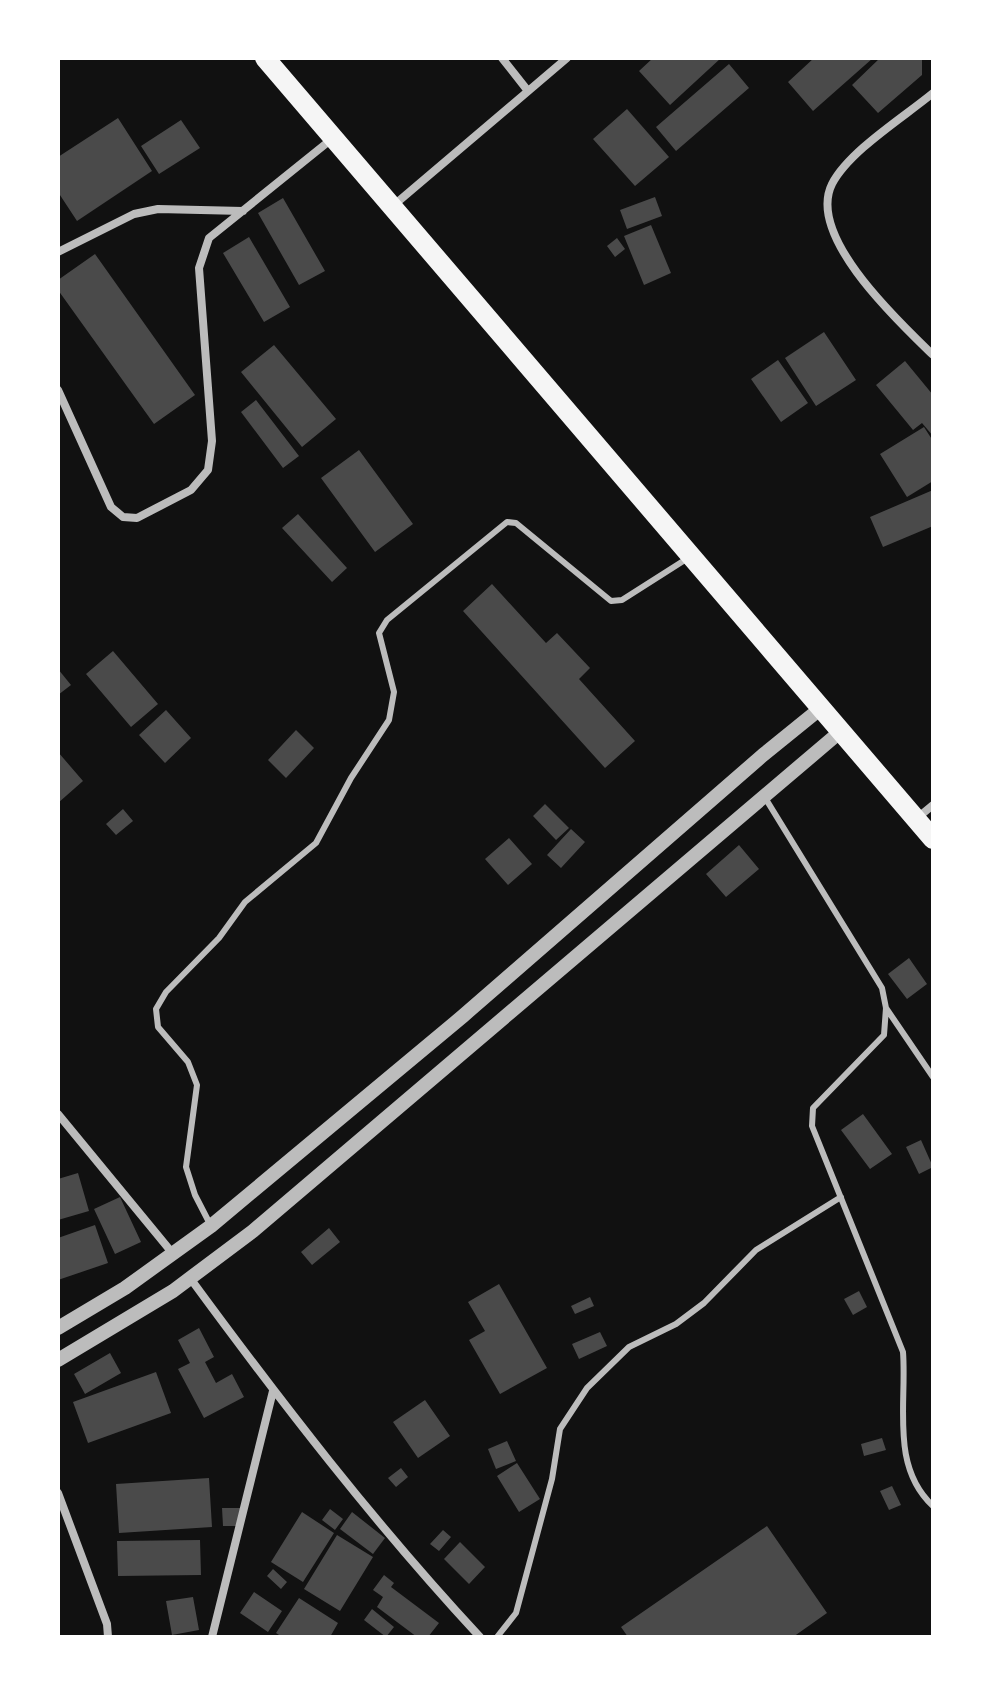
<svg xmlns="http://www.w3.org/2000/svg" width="991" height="1695" font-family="'Exo 2',sans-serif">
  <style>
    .building { fill: #4a4a4a }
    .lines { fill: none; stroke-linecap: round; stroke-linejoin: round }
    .service { stroke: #bcbcbc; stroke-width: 6 }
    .minor { stroke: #bcbcbc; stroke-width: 8 }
    .tertiary { stroke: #bcbcbc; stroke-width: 14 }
    .trunk { stroke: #f5f5f5; stroke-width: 20 }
  </style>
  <rect width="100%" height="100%" fill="#111"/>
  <path class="building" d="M653,58H721L670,105L639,71Z
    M814,58H873L813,111L788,82Z
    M880,58H922V75L878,113L852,85Z
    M729,64L749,88L676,151L656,127Z
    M627,109L669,157L635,186L593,139Z
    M118,118L152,171L77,221L58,192V157Z
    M181,120L200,148L159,174L141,146Z
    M655,197L662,216L627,229L620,210Z
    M283,198L325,271L299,285L258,213Z
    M651,225L671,273L644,285L624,236Z
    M249,237L290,307L264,322L223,253Z
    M617,238L625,249L615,257L607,246Z
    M95,254L195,395L154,424L58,290V280Z
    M824,332L856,380L816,406L785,358Z
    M274,345L336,419L302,447L241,372Z
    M778,360L808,403L781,422L751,379Z
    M905,361L933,395V436L922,423L913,430L876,385Z
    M256,400L299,456L283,468L241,412Z
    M924,427L933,441V481L907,497L880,454Z
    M359,450L413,524L375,552L321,478Z
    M933,490V526L883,547L870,517Z
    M298,514L347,568L332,582L282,528Z
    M492,584L546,643L557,633L590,668L579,679L635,741L605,768L463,611Z
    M113,651L158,704L131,727L86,674Z
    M58,669L71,685L58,695Z
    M166,710L191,738L165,763L139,735Z
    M296,730L314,748L286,778L268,760Z
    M58,752L83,781L58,803Z
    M545,804L569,828L556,840L533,816Z
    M123,809L133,821L116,835L106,824Z
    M571,829L585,842L561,868L547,855Z
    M509,838L532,864L508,885L485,859Z
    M739,845L759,869L726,897L706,874Z
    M909,958L927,984L907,999L888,974Z
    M863,1114L892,1154L870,1169L841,1130Z
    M921,1140L933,1167L919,1174L906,1147Z
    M78,1173L89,1211L58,1220V1179Z
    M120,1197L141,1242L115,1254L94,1209Z
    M95,1225L108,1263L58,1280V1238Z
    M329,1228L340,1242L312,1265L301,1252Z
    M499,1284L547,1368L500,1394L469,1340L485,1331L468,1302Z
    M859,1291L867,1307L853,1315L844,1299Z
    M590,1297L594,1306L575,1314L571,1306Z
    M199,1328L214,1357L205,1362L216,1383L232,1374L244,1397L204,1418L178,1369L190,1363L178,1340Z
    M600,1332L607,1346L579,1359L572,1344Z
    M110,1353L121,1373L85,1394L74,1374Z
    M156,1372L171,1413L88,1443L73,1402Z
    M425,1400L450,1436L418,1458L393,1422Z
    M882,1438L886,1450L864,1456L861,1444Z
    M507,1441L516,1461L496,1469L488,1449Z
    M517,1463L540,1499L519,1512L497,1476Z
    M401,1468L408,1477L396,1487L388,1478Z
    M209,1478L212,1527L119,1533L116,1484Z
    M892,1486L901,1505L889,1510L880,1491Z
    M222,1508H241V1526H223Z
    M330,1509L343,1519L335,1530L322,1520Z
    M302,1512L334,1533L303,1582L271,1562Z
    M352,1512L385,1538L373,1554L340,1529Z
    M767,1526L827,1613L793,1637H628L621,1627Z
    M443,1530L451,1537L439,1551L430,1544Z
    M337,1535L373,1557L340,1611L304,1589Z
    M200,1540L201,1575L118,1576L117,1541Z
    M460,1542L485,1567L469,1584L444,1559Z
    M273,1569L287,1582L281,1589L267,1576Z
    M384,1575L394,1583L391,1587L439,1623L428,1637H417L377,1607L383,1597L373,1590Z
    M254,1592L282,1611L268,1632L240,1613Z
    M193,1597L199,1630L172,1635L166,1601Z
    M299,1598L338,1623L330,1637H282L276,1633Z
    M372,1609L394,1627L386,1637L364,1620Z"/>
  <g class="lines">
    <path class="service" d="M764,796L882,988L886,1008L884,1035L813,1108L812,1126L903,1352C907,1404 890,1466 933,1506
      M886,1008L933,1077
      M211,1226L195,1195L186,1167L197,1085L188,1062L158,1027L156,1009L166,992L219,938L245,902L316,843L351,778L389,720L394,692L379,633L387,620L507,522L516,523L611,601L622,600L688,558
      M497,1637L516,1613L552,1479L560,1429L587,1388L629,1347L676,1324L704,1303L756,1250L841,1197"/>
    <path class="minor" d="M502,58L528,91
      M933,93C904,117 849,151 832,184C806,236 899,322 933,355
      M394,205L567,58
      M58,252L134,214L158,209L243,211
      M58,390L111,507L123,517L137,518L191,490L208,470L212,441L199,268L209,238L333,138
      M916,819L933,805
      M58,1114L174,1255
      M190,1278C281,1402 375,1524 480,1637
      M58,1493L107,1624L108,1637
      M212,1637L273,1391"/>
    <path class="tertiary" d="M58,1328L125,1288L211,1226L463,1016L763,755L821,708
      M58,1360L173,1291L253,1231L841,731"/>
    <path class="trunk" d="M265,58L933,839"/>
  </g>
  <rect width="991" height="1695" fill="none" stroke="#ffffff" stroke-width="120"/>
</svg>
